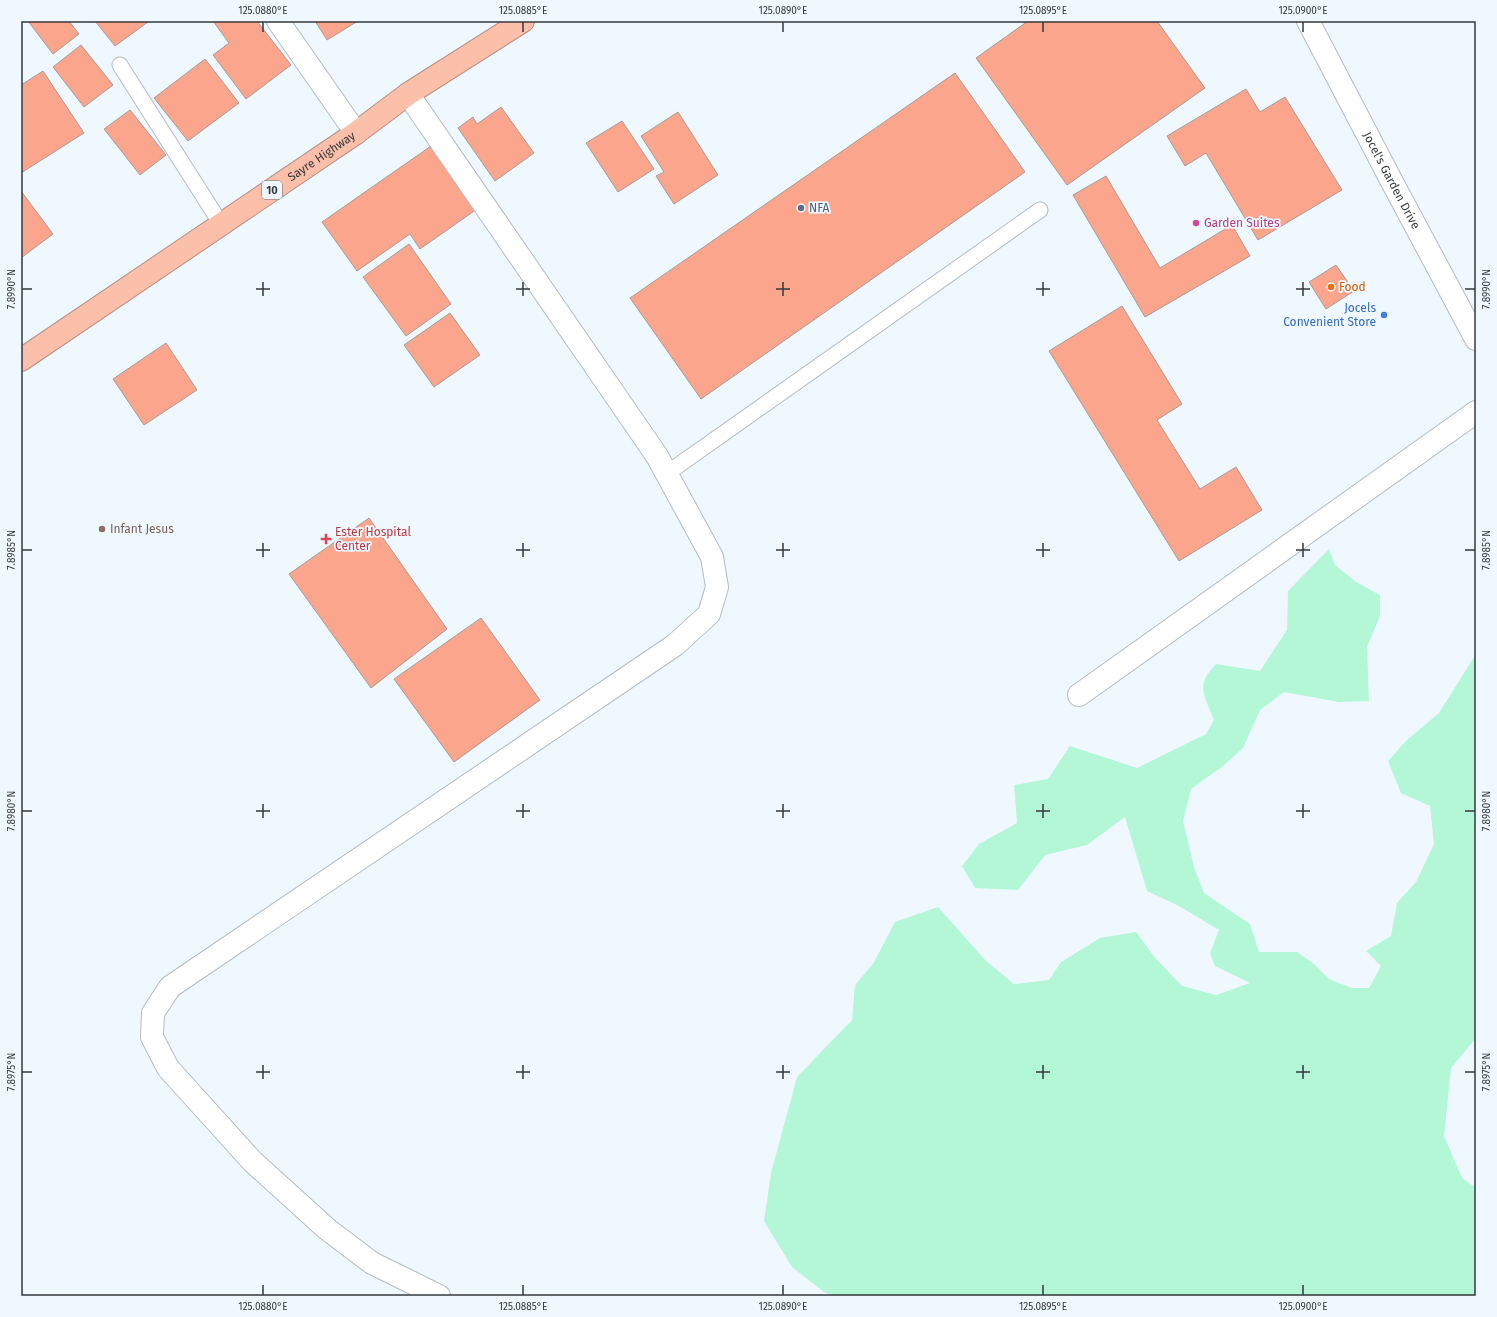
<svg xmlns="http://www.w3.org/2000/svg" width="1497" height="1317" font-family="'Fira Sans',sans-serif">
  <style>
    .green { fill: #b3f7d7 }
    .building { fill: #faa58c; stroke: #a89c98 }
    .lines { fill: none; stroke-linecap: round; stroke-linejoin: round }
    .lane-casing { stroke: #b2bcc4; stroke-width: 17 }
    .street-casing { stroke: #b2bcc4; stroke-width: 24 }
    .highway-casing { stroke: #b69084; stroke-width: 24 }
    .lane { stroke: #fff; stroke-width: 15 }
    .street { stroke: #fff; stroke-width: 22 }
    .highway { stroke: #fcbfaa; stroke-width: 22 }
    .ticks { fill: none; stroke: #35393c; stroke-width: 1.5 }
    .service-dot { fill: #5c6f8a; stroke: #f0f8ff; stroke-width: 1.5 }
    .hotel-dot { fill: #d1479c; stroke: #f0f8ff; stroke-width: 1.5 }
    .food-dot { fill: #e8710a; stroke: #f0f8ff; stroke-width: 1.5 }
    .shop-dot { fill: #3f7fe0; stroke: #f0f8ff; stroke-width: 1.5 }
    .education-dot { fill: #8d6e63; stroke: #f0f8ff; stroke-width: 1.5 }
    .health-dot { fill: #e0444e; stroke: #f0f8ff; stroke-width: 1.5 }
    .labels { text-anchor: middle; stroke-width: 3.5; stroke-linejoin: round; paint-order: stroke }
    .shield { fill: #f0f8ff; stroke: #6d7276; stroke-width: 1 }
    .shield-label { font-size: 11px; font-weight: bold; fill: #35393c }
    .street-label { font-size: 12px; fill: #35393c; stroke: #f0f8ff }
    .service-label { font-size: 12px; fill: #4e5e75; stroke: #f0f8ff; text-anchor: start }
    .hotel-label { font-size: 12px; fill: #b23c85; stroke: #f0f8ff; text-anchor: start }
    .food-label { font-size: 12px; fill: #c56008; stroke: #f0f8ff; text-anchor: start }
    .shop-label { font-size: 12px; fill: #366cbe; stroke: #f0f8ff; text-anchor: end }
    .education-label { font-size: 12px; fill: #785e54; stroke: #f0f8ff; text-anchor: start }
    .health-label { font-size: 12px; fill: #be3a42; stroke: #f0f8ff; text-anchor: start }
    .neatline { fill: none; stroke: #35393c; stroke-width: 1.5 }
    .ticks-label { font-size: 10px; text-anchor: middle; fill: #35393c }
  </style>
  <rect width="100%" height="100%" fill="#f0f8ff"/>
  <path class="green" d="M1329,549L1335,565L1356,582L1380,595V616L1367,647L1369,701L1339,702L1284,692L1260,710L1243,748L1223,766L1191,789L1183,821L1194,867L1204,893L1250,924L1259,952H1297L1313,963L1329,979L1352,988H1369L1381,966L1366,951L1391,936L1397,903L1416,882L1434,844L1430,806L1401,793L1388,761L1406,741L1439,713L1476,654V1038L1451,1068L1444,1136L1462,1178L1476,1188V1296H833L824,1292L792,1267L764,1221L771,1173L797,1077L852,1020L855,985L873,964L895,922L938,907L985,960L1014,984L1049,980L1061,962L1100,938L1136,932L1156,959L1182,986L1216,995L1250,983L1215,966L1210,953L1219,930L1179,906L1147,891L1125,817L1087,845L1045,855L1018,890L975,888L962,866L979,844L1017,823L1014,785L1048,779L1070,746L1137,768L1206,734L1214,720C1204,695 1195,685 1216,664L1260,671L1287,630L1288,591Z"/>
  <path class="building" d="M28,21H69L79,34L53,54Z
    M95,21H147L148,22L115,46Z
    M213,21H257L291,65L246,99L213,55L229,43Z
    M315,21H358L327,40Z
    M1028,21H1157L1205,88L1067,185L976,58Z
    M81,45L113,85L84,107L53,67Z
    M205,59L239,103L188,141L154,98Z
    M43,71L84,133L21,173V85Z
    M955,73L1025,172L701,399L630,298Z
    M1246,89L1260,112L1285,97L1342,190L1258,240L1206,153L1185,166L1167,136Z
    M501,107L534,153L495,181L458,128L473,117L477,124Z
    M130,110L166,155L140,175L104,129Z
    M678,112L718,175L674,204L656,176L664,172L641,136Z
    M622,121L654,169L618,192L586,143Z
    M431,146L477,209L420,249L410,234L357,271L322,222Z
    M1106,176L1160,268L1232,225L1250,256L1145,317L1073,195Z
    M21,191L53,234L21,258Z
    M409,244L451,304L406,336L363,277Z
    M1336,265L1354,291L1326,309L1309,282Z
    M1122,306L1182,404L1157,420L1200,489L1236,467L1262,510L1179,561L1049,351Z
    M450,313L480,355L434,387L404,345Z
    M166,343L197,390L144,425L113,379Z
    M369,518L447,629L371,688L289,574Z
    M481,618L540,700L454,762L394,679Z"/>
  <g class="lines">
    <g class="lane-casing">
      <path id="lane" d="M120,65L221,224
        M666,474L1040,210"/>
    </g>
    <g class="street-casing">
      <g id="street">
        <path d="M278,21L356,133"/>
        <path id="s1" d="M1308,21L1391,180L1476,339"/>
        <path d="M408,94L657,456L712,557L717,587L709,614L675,645L170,987L153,1013L152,1037L168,1068L253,1162L327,1229L372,1263L439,1296"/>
        <path d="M1079,695L1476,412"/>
      </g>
    </g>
    <g class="highway-casing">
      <g id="highway">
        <path id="s2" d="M21,360L356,133L408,94L523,21"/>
      </g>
    </g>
    <use href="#lane" class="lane"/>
    <use href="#street" class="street"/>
    <use href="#highway" class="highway"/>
  </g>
  <path class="ticks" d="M263,22V32M523,22V32M783,22V32M1043,22V32M1303,22V32M263,282V296M523,282V296M783,282V296M1043,282V296M1303,282V296M22,289H32M256,289H270M516,289H530M776,289H790M1036,289H1050M1296,289H1310M1465,289H1475M263,543V557M523,543V557M783,543V557M1043,543V557M1303,543V557M22,550H32M256,550H270M516,550H530M776,550H790M1036,550H1050M1296,550H1310M1465,550H1475M263,804V818M523,804V818M783,804V818M1043,804V818M1303,804V818M22,811H32M256,811H270M516,811H530M776,811H790M1036,811H1050M1296,811H1310M1465,811H1475M263,1065V1079M523,1065V1079M783,1065V1079M1043,1065V1079M1303,1065V1079M22,1072H32M256,1072H270M516,1072H530M776,1072H790M1036,1072H1050M1296,1072H1310M1465,1072H1475M263,1285V1295M523,1285V1295M783,1285V1295M1043,1285V1295M1303,1285V1295"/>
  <circle class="service-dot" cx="801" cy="208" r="4"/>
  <circle class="hotel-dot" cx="1196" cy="223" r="4"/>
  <circle class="food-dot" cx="1331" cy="287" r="4"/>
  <circle class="shop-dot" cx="1384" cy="315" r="4"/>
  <circle class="education-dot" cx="102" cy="529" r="4"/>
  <path class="health-dot" d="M324 533h4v4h4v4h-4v4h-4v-4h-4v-4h4z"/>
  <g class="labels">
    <rect class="shield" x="262" y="181" width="20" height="18" rx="3"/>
    <g class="shield-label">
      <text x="272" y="194">10</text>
    </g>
    <g class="street-label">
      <text dy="4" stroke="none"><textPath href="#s2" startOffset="363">Sayre Highway</textPath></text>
      <text dy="4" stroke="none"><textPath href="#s1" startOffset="180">Jocel's Garden Drive</textPath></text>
    </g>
    <g class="service-label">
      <text x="809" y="212">NFA</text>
    </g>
    <g class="hotel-label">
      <text x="1204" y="227">Garden Suites</text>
    </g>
    <g class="food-label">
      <text x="1339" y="291">Food</text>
    </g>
    <g class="shop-label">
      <text x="1376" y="312">Jocels<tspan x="1376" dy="14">Convenient Store</tspan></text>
    </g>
    <g class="education-label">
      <text x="110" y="533">Infant Jesus</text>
    </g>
    <g class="health-label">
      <text x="335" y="536">Ester Hospital<tspan x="335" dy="14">Center</tspan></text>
    </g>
  </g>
  <rect width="1497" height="1317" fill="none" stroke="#f0f8ff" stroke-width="44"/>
  <rect x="22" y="22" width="1453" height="1273" class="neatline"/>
  <g class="ticks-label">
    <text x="263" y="14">125.0880°E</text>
    <text x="523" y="14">125.0885°E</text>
    <text x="783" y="14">125.0890°E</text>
    <text x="1043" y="14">125.0895°E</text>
    <text x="1303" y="14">125.0900°E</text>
    <text transform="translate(11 289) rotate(-90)" y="4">7.8990°N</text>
    <text transform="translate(1486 289) rotate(-90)" y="4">7.8990°N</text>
    <text transform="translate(11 550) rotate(-90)" y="4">7.8985°N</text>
    <text transform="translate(1486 550) rotate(-90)" y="4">7.8985°N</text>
    <text transform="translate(11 811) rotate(-90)" y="4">7.8980°N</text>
    <text transform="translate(1486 811) rotate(-90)" y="4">7.8980°N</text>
    <text transform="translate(11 1072) rotate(-90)" y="4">7.8975°N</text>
    <text transform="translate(1486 1072) rotate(-90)" y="4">7.8975°N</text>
    <text x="263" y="1310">125.0880°E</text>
    <text x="523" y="1310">125.0885°E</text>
    <text x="783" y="1310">125.0890°E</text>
    <text x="1043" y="1310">125.0895°E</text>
    <text x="1303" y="1310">125.0900°E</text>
  </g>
</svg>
